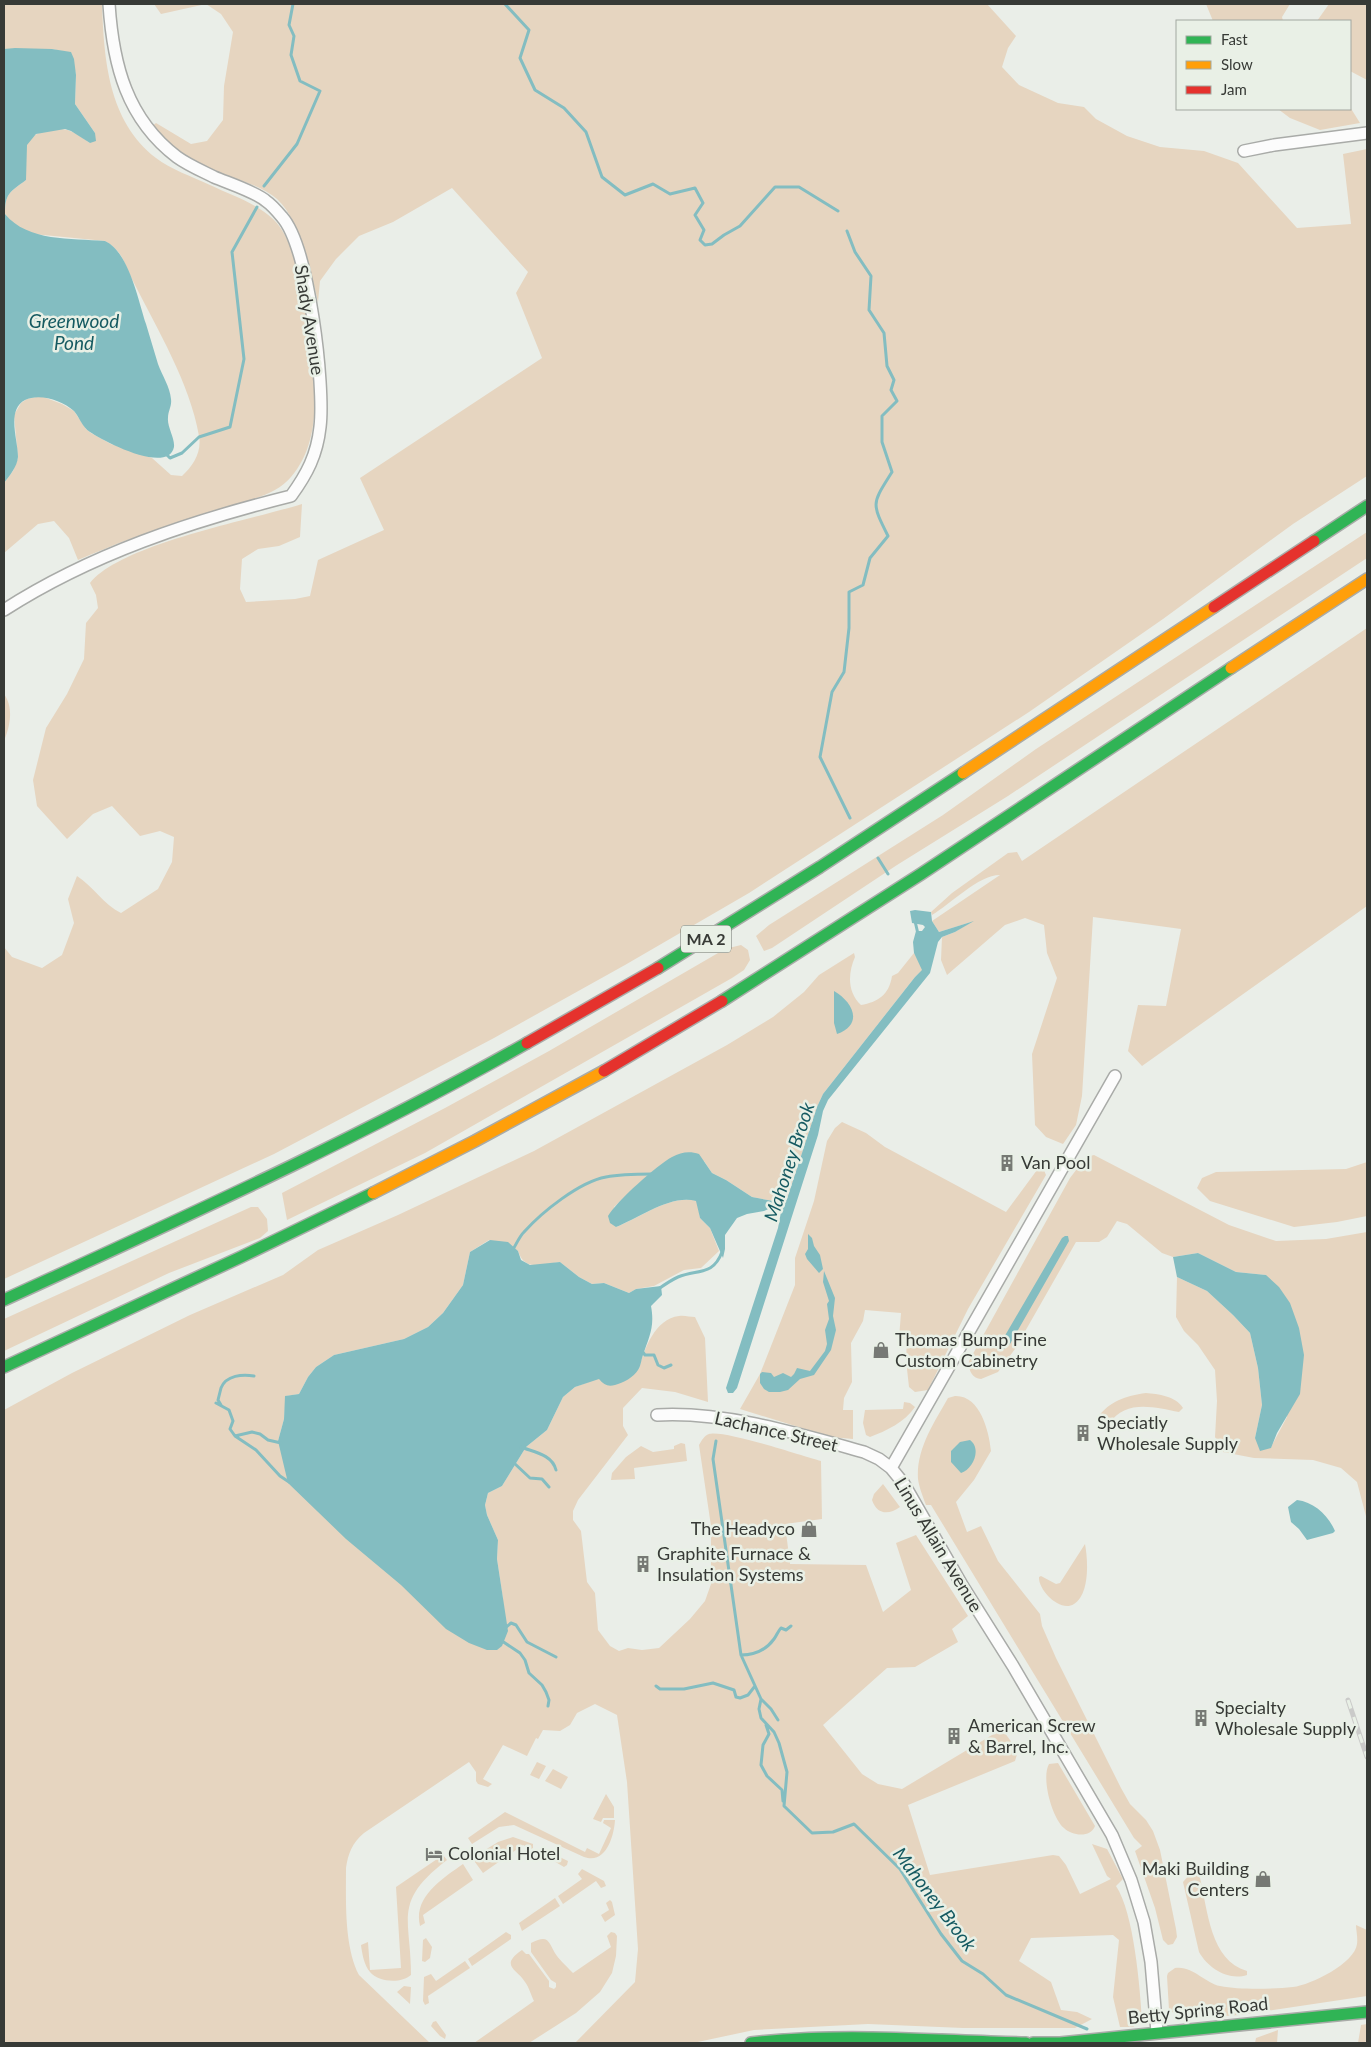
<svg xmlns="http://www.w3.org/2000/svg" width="1371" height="2047" font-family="Lato,sans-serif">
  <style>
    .green { fill: #e6d5c0 }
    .water { fill: #83bdc1 }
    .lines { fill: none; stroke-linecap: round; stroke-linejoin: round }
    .stream { stroke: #83bdc1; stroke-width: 3 }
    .street-casing { stroke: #a9aba8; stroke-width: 14 }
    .fast-casing { stroke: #a9aba8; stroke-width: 14 }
    .slow-casing { stroke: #a9aba8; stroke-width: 14 }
    .jam-casing { stroke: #a9aba8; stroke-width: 14 }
    .street { stroke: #fcfcfc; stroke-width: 11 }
    .fast { stroke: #30b455; stroke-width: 11 }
    .slow { stroke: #ff9f0a; stroke-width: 11 }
    .jam { stroke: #e5322d; stroke-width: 11 }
    .rail-casing { stroke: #cacac9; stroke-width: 5 }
    .rail { stroke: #e9f0e6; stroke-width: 3; stroke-dasharray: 9; stroke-linecap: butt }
    .labels { text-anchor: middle; stroke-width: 5; stroke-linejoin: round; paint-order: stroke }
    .shield { fill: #e9f0e6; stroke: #6c716b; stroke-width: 1 }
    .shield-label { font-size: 16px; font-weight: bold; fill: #373a36 }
    .street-label { font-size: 18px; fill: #373a36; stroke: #e9f0e6 }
    .poi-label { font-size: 18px; fill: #373a36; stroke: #e9f0e6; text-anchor: start }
    .water-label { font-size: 19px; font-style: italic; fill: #155a61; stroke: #e9f0e6 }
  </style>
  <rect width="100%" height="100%" fill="#eaeee8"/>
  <path class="green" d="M4,4H102C104,59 108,121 156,158C170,169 193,177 210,185C231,195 256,203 273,219C297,241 305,303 309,333C315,379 324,439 291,477C277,494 250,500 230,507C197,519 164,528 130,539C113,545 95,553 78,560L69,538L54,521L38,524L4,553V483L13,471L18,458L14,415L21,403L27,399L41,396L62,404L74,411L86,429L91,433L111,444L152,458L171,475L182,476C193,466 202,452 199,436C190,383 157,329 133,281C128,272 125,261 119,253C115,248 111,244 105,241L33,234L14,225L5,214C5,193 10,192 26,180C26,170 24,154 27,144C32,131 58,126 70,131C77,133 84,139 90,143L95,133L75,104L76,75L71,53L52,49H4Z
    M154,4H987L1016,36L1008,48L1002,67L1019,85L1058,103L1084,107L1096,119L1127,136L1160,147L1204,151L1238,163L1297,228L1351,224L1343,154L1367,149V476L1293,524L1163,619L1029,712L749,893L625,965L494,1038L274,1154L4,1279V947L12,957L42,968L62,955L74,923L68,899L77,876C93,886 104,905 121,913L158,889L172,862L174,837L160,831L140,836L112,806L93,814L67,839L37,806L33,780L46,728L67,694L84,659L86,623L98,608L96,595L90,583C121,544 251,520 302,504L300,537L279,546L258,549L242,559L240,589L246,602L295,599L310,596L318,560L384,530L360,478L542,358L516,293L528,272L452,188L393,222L359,236L336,259L320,281L318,302C311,272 300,220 277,199C261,185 237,180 218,172C194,161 168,146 151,127L156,123L191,144L207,141L223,120L224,86L233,32L221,14L206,4L161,14Z
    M1206,4H1290L1282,17L1283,21H1213Z
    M1329,4H1367V80L1350,71V21H1317Z
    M1350,107L1360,123L1320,130L1290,118L1278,109Z
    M1367,532V558L1008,796L897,865L772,948L764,951L756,936L769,925L943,815L1036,749Z
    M1367,628V906L1142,1066L1128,1051L1138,1005L1166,1006L1181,929L1093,917L1082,1096L1076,1125L1063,1144L1046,1137L1035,1125L1032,1054L1057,978L1047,953L1044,925L1025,918L1005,925L947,975L941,960L942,937L955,932L971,922L939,932L932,921L1000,875C978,875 951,904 932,915L931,912L952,893L1008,853L1017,852L1022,861Z
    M4,694C14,708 10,726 4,741Z
    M741,945L748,950L750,960L744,970L732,978L425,1153L287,1220L282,1193L445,1108L549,1051L725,949Z
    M854,953L855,957C848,973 847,992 861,1005C878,1002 889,995 892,976L898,973L914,953L923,970L915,977L823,1094L817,1107L787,1199L784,1203L752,1197L726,1180L712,1173L704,1161L645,1178L614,1207L616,1227C640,1218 670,1194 697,1201L700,1218L710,1228L719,1251L701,1268L684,1270L654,1286L636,1289L629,1293L604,1283L592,1284L579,1277L560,1262C541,1264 525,1272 518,1251L489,1240L470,1252L463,1285L443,1313L428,1327L404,1339L334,1355L316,1367L308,1377L299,1394L286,1396L284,1419L278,1441L503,1599L497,1559L498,1540L487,1515L485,1505L488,1493L502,1486L526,1447L547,1430L563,1397L575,1387L599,1378L639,1369C644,1349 655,1319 679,1316C684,1315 690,1317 695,1317L705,1338L708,1402L675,1392L642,1388L623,1408V1426L628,1435L578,1500L573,1511V1520L581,1531L587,1582L595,1593L598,1630L610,1646L619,1651L628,1648L642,1650L659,1648L690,1619L705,1601L711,1584V1526L699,1445C702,1440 704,1436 709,1434C722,1429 803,1456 821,1461L822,1519L785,1524L790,1564L866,1565L883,1612L911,1590L896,1543L916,1535L968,1616L952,1629L958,1642L915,1667L887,1668L823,1725L862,1774L878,1784L902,1789L1002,1729L1018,1751L1015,1761L908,1805L930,1875L1053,1855L1059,1856L1066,1865L1080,1894L1111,1879L1107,1876L1092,1844L1107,1849L1123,1879L1116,1886C1134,1913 1140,1987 1142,2021L1133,2027H1120L1113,1997L1119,1940L1113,1935L1031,1938L1019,1961L1051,1982L1061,2010L1077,2012L1092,2019L1075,2028H963L868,2024L754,2030L693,2043H575L635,1982L638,1949L627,1782L617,1715L595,1704L577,1713L570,1725L560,1731L543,1730L538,1739L536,1738L527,1756L503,1745L483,1779L492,1784L488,1787L478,1784L476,1781V1772L469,1762L364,1833C352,1843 348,1854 346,1868C346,1901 344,1946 359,1975L430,2043H4V1410L72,1373L190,1315L283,1275L318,1250L398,1215L534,1151L727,1045L773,1017L804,992L819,975Z
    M842,1122L866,1133L885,1147L1006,1212L1037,1170L1043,1168L1046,1175L968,1309L928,1390L915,1392L909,1387L906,1360L907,1339L899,1338L901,1313L865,1310L863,1321L851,1343L852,1382L844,1398L843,1410H853V1439L831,1437L740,1409L760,1374L795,1285V1258L814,1201L827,1141L835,1128Z
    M1094,1155L1229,1225L1276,1241L1326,1239L1367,1232V1520L1357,1482L1341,1468L1313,1460L1254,1458L1223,1452L1215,1437L1217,1401L1215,1370L1198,1345L1184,1331L1176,1317L1177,1277L1207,1291L1233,1315L1250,1333L1258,1368L1262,1405L1255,1438L1271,1447L1287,1417L1266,1275L1236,1272L1198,1253L1173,1257L1162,1253L1127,1224L1117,1221L1107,1237L1099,1242H1076L1015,1349L998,1372L981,1379C972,1378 968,1370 969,1361L1070,1178L1086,1157Z
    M1367,1162V1216L1337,1222L1294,1227L1210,1201L1197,1188L1202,1178L1216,1172L1346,1169Z
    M251,1207H258L267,1219L268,1231L260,1238L169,1273L4,1351V1319Z
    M1146,1393C1158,1394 1176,1396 1183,1408L1179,1412C1154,1407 1125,1399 1109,1424L1097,1418C1110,1401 1125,1396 1146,1393Z
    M955,1396C980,1395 989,1431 991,1451L974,1480L956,1502L967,1532L981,1526L998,1561L1040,1614L1042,1626L1056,1658L1121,1788L1130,1804L1146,1820L1153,1831L1160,1850L1176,1929L1177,1937L1173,1944L1168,1945L1163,1940L1155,1908L1135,1851L1142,1846L1134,1838L931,1505H926C923,1497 919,1487 918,1479C916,1449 934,1423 948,1398Z
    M904,1402L910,1403L915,1407C905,1422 886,1431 870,1437L866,1435L863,1423L865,1410L903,1409Z
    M681,1443L685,1444L687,1461L634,1468L635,1479L611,1480L612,1473L626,1457L641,1446L653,1452L674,1449V1446Z
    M883,1484L900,1507C889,1515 877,1515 872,1500L874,1494Z
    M1085,1544C1088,1560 1090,1594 1074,1604C1060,1613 1038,1590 1039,1577L1041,1576L1056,1584L1060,1583Z
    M537,1762L546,1766L539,1779L530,1775Z
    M1058,1763L1095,1826C1091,1838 1072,1836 1064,1828C1052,1818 1041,1778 1049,1764Z
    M553,1769L568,1777L561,1789L545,1781Z
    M606,1794L614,1807V1818H603L601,1822L593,1819Z
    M505,1812L585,1852L587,1848L599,1854L611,1828L603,1823L604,1820H615C614,1836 606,1865 584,1857L514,1825L499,1827L472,1844L468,1838Z
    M513,1837L533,1844V1848L531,1849L523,1845L483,1873L472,1858L498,1842Z
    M549,1852L568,1861L567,1865L564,1867L547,1857L546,1853Z
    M443,1855L447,1860C392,1902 411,1918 411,1975C401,1984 378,1982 370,1972C364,1965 362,1953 361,1945L368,1942L370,1970L401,1968L396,1887Z
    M463,1864L473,1880L423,1915L425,1923L420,1926C413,1897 442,1879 463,1864Z
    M582,1869L604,1881L606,1886L601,1888L596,1881L563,1904L558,1896L582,1879L578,1874Z
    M1190,1874L1198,1875L1200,1878C1208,1911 1210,1960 1247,1971V1975C1228,1981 1208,1968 1199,1952L1183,1882Z
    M555,1898L560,1906L522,1931L519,1923Z
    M610,1900L612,1902L615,1915L605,1922L601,1915L609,1910L606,1903Z
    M1356,1925L1367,1930V1996L1239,2015L1184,2019L1169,2010L1167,1976L1168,1973L1175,1968C1192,1965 1205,1983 1220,1986C1241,1990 1272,1989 1293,1987C1311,1985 1355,1963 1357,1944C1358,1938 1356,1930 1356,1925Z
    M506,1932L511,1935V1939L472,1966L468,1959Z
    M611,1932L615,1933L617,1936L616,1956L612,1973L600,1992L576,2013L529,2043H474L534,2001C531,1995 529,1987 525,1982C517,1969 499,1966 522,1950L526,1954H529L549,1981V1987L554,1989L556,1987V1983L551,1980L531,1952V1943C550,1933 548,1943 557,1956C559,1959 570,1970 573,1973L611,1947L607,1936Z
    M426,1938L432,1947L430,1958L425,1962L422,1961L423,1940Z
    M465,1961L470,1968L428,1996L429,2003L425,2005L423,2001L424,1977L431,1974L436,1981Z
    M404,1986L411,1987L410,2004L397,1992Z
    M436,2021L446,2035L445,2039L440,2036L431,2026L433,2022Z
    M1367,2024V2043H1358L1361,2025Z
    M1278,2030L1277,2043H1255L1256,2038Z"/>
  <path class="water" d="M15,48L52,49L71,52L74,59L76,75L75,104L95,133L96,141L90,143L71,131L65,129L36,134L27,145L26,180C10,192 5,193 5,214C28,242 71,238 105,241C129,252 138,300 146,324C150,337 154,351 158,364C162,375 170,387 171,399C172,406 168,411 168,418C167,427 175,438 174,447C168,475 103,441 90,432C82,427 80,418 74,411C62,400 39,393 25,400C6,410 18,440 18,457C17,467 10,475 4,483V49Z
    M915,910L931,912L932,921L939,932L974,921L955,932L942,937L938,942L930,973L828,1100L823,1111L818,1135L737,1388L733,1393H728L726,1388L778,1228L781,1212L780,1208L773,1207L764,1211L747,1214L737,1218L725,1235V1249L723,1258L710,1228L700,1218L696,1201C671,1194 639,1218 616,1227L610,1223L608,1216C617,1201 657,1165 672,1157C681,1152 690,1151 699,1154L712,1173L726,1180L752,1197L784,1203L787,1199L817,1107L823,1094L915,977L922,970L914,953L913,942L916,931H922L925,927L923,925L912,923L910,911Z
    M834,991C853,1002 864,1024 837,1034L834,1023Z
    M808,1234L812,1238L814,1246L820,1255L823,1269L819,1273L807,1259L805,1254L808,1249Z
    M1065,1236H1068L1069,1241L1010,1344L1004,1349L1001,1348L1000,1345L1003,1339L1062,1238Z
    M490,1240L508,1242L518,1251L521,1260L530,1265L560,1262L579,1277L592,1284L604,1283L629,1293L636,1289L661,1286L662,1295L651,1306C655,1327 649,1337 643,1355C641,1360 641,1366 638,1370C634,1377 623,1383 615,1385C608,1387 604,1385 599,1379L575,1387L563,1397L547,1430L526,1447L502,1486L488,1493L485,1505L487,1515L498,1540L497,1559L508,1631L502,1646L497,1650H487L469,1643L446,1629L401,1585L346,1539L288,1483L278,1441L284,1419L285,1396L299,1394L308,1377L316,1367L334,1355L404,1339L428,1327L443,1313L463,1285L470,1252Z
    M1198,1253L1236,1272L1266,1275L1279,1287L1290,1303L1299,1328L1304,1355L1300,1394L1277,1433L1271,1448L1260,1451L1255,1438L1262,1405L1258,1368L1250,1333L1233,1315L1207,1291L1177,1277L1173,1257Z
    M824,1271L835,1298L833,1316L836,1330L831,1350L814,1375L800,1379L788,1390L780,1392H769L764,1389L760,1383V1374L762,1372L771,1373L774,1377L783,1373L791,1377L794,1374L797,1368L810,1371L825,1351L827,1344L825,1330L829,1319L827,1304L829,1301L823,1282Z
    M970,1440C982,1449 973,1469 961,1473L951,1462V1451L960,1442Z
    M1297,1500C1314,1502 1328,1515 1335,1531L1333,1533L1307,1540L1299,1529L1291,1522L1288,1507Z"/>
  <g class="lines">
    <path class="stream" d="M505,4L529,30L520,58L535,90L564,108L586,132L602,177L625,195L653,184L670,194L695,188L703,203L695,215L704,230L700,240L705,245L712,244L724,235L740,226L775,187H799L838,211
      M264,186L297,144L320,91L300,81L291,55L294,36L289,25L293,4
      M847,231L855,252L871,276L869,310L884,333L887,366L894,380L891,390L897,401L882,416V442L892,472C872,504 871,502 888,536L870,558L863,585L849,592V628L844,672L832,692L820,757L850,818
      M165,453L170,458L182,453L199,437L230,427L244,359L232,252L257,207
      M878,858L888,874
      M915,921L918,934
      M512,1251C516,1245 519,1237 524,1232C542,1212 579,1182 606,1177C621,1174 637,1174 652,1174
      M657,1290C664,1285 671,1280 678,1277C698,1269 713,1276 722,1252
      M642,1351L645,1355H654L658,1365L664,1368L671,1365
      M216,1403L229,1410L233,1421L230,1429L235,1436L252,1432L260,1434L268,1440L281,1443
      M221,1405L218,1400C219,1396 220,1392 221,1388C226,1375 243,1374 254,1376
      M235,1436L256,1450L280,1476L289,1482
      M716,1441L713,1459L741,1655L761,1699L759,1709L761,1718L774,1732L779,1743L787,1772L784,1806L812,1833L833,1832L854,1824L900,1869L941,1934L962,1961L983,1974L1006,1995L1087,2029
      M521,1447C533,1452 552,1454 556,1470
      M514,1463L530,1478L542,1479L549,1487
      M504,1629L511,1623L516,1625L527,1642L556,1657
      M502,1641L520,1653L525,1660L529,1673L542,1685L546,1692L549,1700L548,1706
      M741,1655C755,1655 766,1650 774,1639C777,1635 778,1631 781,1628L786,1630L791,1626
      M656,1686L660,1689H684L713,1683L734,1690L736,1697L740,1698L748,1695L755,1686
      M761,1699L771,1709L778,1720
      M766,1725L769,1734L763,1745L761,1765L767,1776L782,1790L783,1801"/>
    <g class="street-casing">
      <path id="street" d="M1244,151L1274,145L1367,133
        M4,610C91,554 191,521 291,496C307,474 317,455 320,427C325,386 309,247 282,217C277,211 272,205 266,201C256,192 228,183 214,177C202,171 188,165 177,157C127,119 113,65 109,4
        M1115,1076L891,1468L904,1484L962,1585L1013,1666L1112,1835L1131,1880L1144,1922L1151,1962L1157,2032
        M657,1415C724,1411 799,1434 864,1452L879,1459L891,1468"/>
    </g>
    <g class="fast-casing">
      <path id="fast" d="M1314,541L1367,506
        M658,968L820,867L963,773
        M722,1001L921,874L1231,668
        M4,1300C180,1219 358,1139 527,1043
        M4,1367L241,1257L373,1193
        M751,2043C842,2032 935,2041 1026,2043
        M1033,2043H1060L1367,2012"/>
    </g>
    <g class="slow-casing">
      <path id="slow" d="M1231,668L1367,579
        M963,773L1214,607
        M373,1193L475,1141L604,1071"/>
    </g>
    <g class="jam-casing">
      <path id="jam" d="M1214,607L1314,541
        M527,1043L658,968
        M604,1071L722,1001"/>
    </g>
    <use href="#street" class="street"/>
    <use href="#fast" class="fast"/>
    <use href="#slow" class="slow"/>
    <use href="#jam" class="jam"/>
    <g class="rail-casing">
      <path id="rail" d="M1348,1700L1367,1757"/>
    </g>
    <use href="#rail" class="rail"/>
  </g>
  <defs>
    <g id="building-bare" transform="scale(1.35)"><path d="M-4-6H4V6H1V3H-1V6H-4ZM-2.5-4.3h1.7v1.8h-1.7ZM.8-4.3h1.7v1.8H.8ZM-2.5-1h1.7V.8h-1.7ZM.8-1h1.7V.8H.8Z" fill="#767974" stroke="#e9f0e6" stroke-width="2.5" paint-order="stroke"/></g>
    <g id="shop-bare" transform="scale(1.35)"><path d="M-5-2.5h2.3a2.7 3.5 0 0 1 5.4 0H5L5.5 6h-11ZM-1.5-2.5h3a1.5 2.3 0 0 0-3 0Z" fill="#767974" stroke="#e9f0e6" stroke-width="2.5" paint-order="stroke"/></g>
    <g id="hotel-bare" transform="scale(1.35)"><path d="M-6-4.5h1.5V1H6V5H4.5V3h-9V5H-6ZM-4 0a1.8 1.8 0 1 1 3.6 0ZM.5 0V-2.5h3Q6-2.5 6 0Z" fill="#767974" stroke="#e9f0e6" stroke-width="2.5" paint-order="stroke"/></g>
  </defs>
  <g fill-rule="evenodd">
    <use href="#building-bare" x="1007" y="1163"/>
    <use href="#shop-bare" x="881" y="1350"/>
    <use href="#building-bare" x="1083" y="1433"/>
    <use href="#shop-bare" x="809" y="1529"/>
    <use href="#building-bare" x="643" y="1564"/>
    <use href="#building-bare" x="1201" y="1718"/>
    <use href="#building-bare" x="954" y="1736"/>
    <use href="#hotel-bare" x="434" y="1854"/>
    <use href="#shop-bare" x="1263" y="1879"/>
  </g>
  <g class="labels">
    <rect class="shield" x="681" y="925.5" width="50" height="27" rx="4"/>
    <g class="shield-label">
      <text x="706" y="945">MA 2</text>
    </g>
    <g class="street-label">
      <text transform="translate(309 320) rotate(81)" y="6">Shady Avenue</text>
      <text transform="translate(776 1432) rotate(13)" y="6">Lachance Street</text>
      <text transform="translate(938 1545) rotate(59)" y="6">Linus Allain Avenue</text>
      <text transform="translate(1198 2011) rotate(-6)" y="6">Betty Spring Road</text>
    </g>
    <g class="poi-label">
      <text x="1021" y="1169">Van Pool</text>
      <text x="895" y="1346">Thomas Bump Fine<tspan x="895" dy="21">Custom Cabinetry</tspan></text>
      <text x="1097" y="1429">Speciatly<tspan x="1097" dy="21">Wholesale Supply</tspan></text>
      <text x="795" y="1535" text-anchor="end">The Headyco</text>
      <text x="657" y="1560">Graphite Furnace &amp;<tspan x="657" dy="21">Insulation Systems</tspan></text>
      <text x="1215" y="1714">Specialty<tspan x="1215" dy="21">Wholesale Supply</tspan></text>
      <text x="968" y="1732">American Screw<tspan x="968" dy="21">&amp; Barrel, Inc.</tspan></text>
      <text x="448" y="1860">Colonial Hotel</text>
      <text x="1249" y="1875" text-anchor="end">Maki Building<tspan x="1249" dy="21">Centers</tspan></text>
    </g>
    <g class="water-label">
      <text x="74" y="328">Greenwood<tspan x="74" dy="22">Pond</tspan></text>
      <text transform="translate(789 1162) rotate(-72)" y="7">Mahoney Brook</text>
      <text transform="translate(935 1899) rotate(53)" y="7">Mahoney Brook</text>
    </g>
  </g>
  <rect width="1371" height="2047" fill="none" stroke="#373a36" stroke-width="10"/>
  <rect x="1176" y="20" width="175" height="90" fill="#e9f0e6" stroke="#a2a7a0"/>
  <rect x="1186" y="36" width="25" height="8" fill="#30b455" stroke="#a2a7a0"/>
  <text x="1221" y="45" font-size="15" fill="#373a36">Fast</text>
  <rect x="1186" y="61" width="25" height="8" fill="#ff9f0a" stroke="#a2a7a0"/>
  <text x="1221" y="70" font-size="15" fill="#373a36">Slow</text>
  <rect x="1186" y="86" width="25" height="8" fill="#e5322d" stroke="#a2a7a0"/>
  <text x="1221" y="95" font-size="15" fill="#373a36">Jam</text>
</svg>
